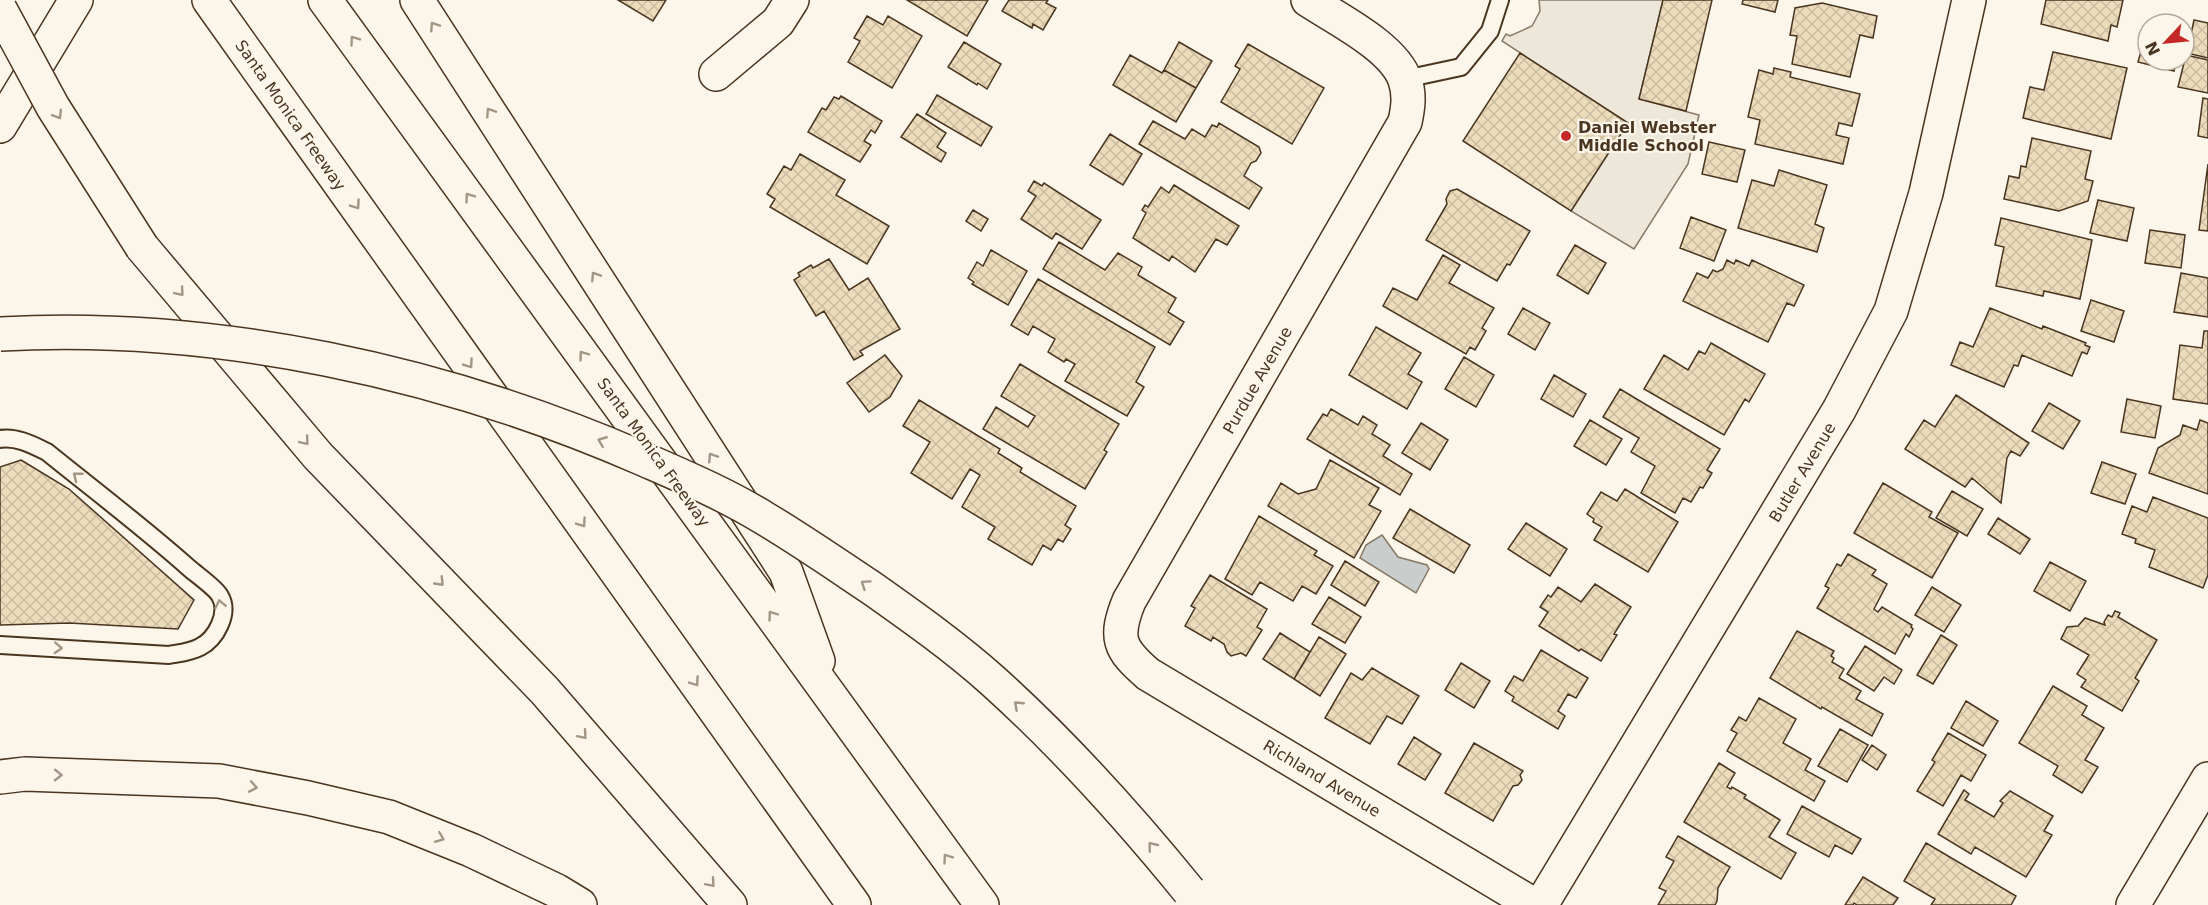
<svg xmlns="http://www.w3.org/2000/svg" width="2208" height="905" font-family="'DejaVu Sans',sans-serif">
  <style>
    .parking { fill: #ede7d9; stroke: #887966; stroke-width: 1.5 }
    .water { fill: #c9cecd; stroke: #887966; stroke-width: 1.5 }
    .building { fill: url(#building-cross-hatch); stroke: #4a3520; stroke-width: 1.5 }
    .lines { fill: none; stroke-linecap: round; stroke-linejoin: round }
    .service-casing { stroke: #4a3520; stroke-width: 20 }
    .minor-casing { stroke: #4a3520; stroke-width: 36 }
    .secondary-casing { stroke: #4a3520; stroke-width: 36 }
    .motorway-casing { stroke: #4a3520; stroke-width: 36 }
    .service { stroke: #fbf6e9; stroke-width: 16 }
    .minor { stroke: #fbf6e9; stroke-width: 33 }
    .secondary { stroke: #fbf6e9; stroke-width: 33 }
    .motorway { stroke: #fbf6e9; stroke-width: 33 }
    .motorway-bridge-casing { stroke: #4a3520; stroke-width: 36; stroke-linecap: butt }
    .motorway-bridge { stroke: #fbf6e9; stroke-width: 33 }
    .oneway { stroke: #a29684 }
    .poi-dot { fill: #c62828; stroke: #fbf6e9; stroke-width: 2 }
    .labels { text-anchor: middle; stroke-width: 4.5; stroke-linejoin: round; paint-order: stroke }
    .street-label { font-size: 16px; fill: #4a3520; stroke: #fbf6e9 }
    .poi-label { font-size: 16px; font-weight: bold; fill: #4a3520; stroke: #fbf6e9; text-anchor: start }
  </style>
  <defs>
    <pattern id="building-cross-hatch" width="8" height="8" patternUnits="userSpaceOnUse" patternTransform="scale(1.5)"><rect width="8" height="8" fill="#ecdcbc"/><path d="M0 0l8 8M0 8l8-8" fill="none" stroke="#ccbda1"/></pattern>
  </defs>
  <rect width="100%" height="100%" fill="#fbf6e9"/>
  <path class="parking" d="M1539,0H1663L1639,99L1699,115L1688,164L1634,249L1571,211L1628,123L1502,41L1506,34L1510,36L1532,26L1540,11Z"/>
  <path class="water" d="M1382,535L1398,557L1427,565L1429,569L1416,593L1360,558L1366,545Z"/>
  <path class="building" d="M618,0H666L653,21Z
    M907,0H988L967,36Z
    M1009,0H1048L1046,3L1056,8L1043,30L1033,24L1032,28L1002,11Z
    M1663,0H1712L1686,111L1639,99Z
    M1743,0H1778L1775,12L1742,4Z
    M2046,0H2123L2117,27L2111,25L2108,41L2041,24Z
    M1822,3L1877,16L1873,38L1860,35L1850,77L1792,64L1797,36L1790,35L1795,8Z
    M867,16L883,25L888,16L922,36L892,88L848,62L860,41L854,38Z
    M2194,20L2208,23V58L2187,53Z
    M2147,30L2148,60H2177L2174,71L2138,62Z
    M964,42L1001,64L987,89L978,83L977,85L948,67Z
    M1179,42L1212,61L1196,88L1164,70Z
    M1248,44L1324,88L1292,144L1221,102L1240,69L1235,66Z
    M2053,52L2127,68L2111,139L2023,118L2030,87L2044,90Z
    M1520,53L1628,123L1571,211L1463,141Z
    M1130,55L1162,73L1164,70L1196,88L1176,122L1113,85Z
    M2186,55L2208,60V93L2178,87Z
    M1774,68L1791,72L1790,77L1860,94L1852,126L1839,123L1836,135L1849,138L1843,164L1755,144L1760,120L1748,117L1759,70L1773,74Z
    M937,95L992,127L981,146L926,114Z
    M841,96L882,121L875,133L871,130L864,141L871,145L860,162L808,132L822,108L826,110L834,97L839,99Z
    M2203,98L2208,99V138L2198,136Z
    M917,114L946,133L937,147L946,153L941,162L901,137Z
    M1153,121L1185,139L1192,129L1205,137L1212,125L1217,127L1219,123L1259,147L1261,153L1256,161L1251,163L1244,176L1262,188L1249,209L1139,144Z
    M1110,134L1142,154L1123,185L1090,165Z
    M2032,138L2091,151L2085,179L2093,181L2088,201L2059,211L2004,199L2009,176L2019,178L2021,166L2026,167Z
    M1709,142L1745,150L1737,182L1702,174Z
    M800,154L845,180L836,195L889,226L867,264L770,207L775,199L767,194L784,166L791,170Z
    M2208,164V231L2199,230Z
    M1779,170L1827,185L1815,224L1824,228L1817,252L1738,228L1752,180L1774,186Z
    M1034,181L1042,186L1044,183L1101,220L1082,249L1056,233L1052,239L1021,219L1036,196L1028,191Z
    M1174,185L1239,226L1227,245L1216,239L1195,272L1172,256L1169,261L1133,238L1146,213L1142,210L1145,205L1148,207L1161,187L1169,193Z
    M1457,189L1530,231L1510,265L1507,264L1497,281L1426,240L1447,204L1446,199L1450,191Z
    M2098,200L2134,208L2127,241L2090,233Z
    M973,210L988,219L981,231L966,221Z
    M1691,217L1726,230L1714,261L1680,248Z
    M2001,218L2092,240L2080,299L2044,291L2043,296L1996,286L2004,247L1995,245Z
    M2150,230L2185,235L2181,268L2145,263Z
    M1059,242L1105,270L1118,253L1142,267L1138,275L1176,298L1168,312L1184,322L1170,345L1043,269Z
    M1575,245L1606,263L1588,294L1557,275Z
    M991,250L1027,271L1008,305L972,284L974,282L968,278L977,262L983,266Z
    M1443,255L1460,265L1449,283L1494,308L1482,328L1486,331L1475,350L1470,347L1466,354L1383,306L1393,288L1417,300Z
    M829,259L849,290L868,278L900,329L860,351L863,355L854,360L824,311L816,316L794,280L800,276L798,273L811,265L813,268Z
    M1727,260L1734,264L1736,260L1749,266L1752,260L1804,285L1794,306L1787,303L1768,342L1683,301L1697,273L1708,278L1713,270L1717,272L1723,269Z
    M2181,273L2208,278V317L2174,312Z
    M1038,279L1155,347L1136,382L1144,387L1127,416L1065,381L1075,364L1066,359L1064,362L1048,352L1055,339L1033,326L1028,335L1011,325Z
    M2091,300L2124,311L2114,342L2081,331Z
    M1523,308L1550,323L1535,350L1508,334Z
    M1990,308L2042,329L2043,326L2086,343L2085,345L2090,347L2087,354L2082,352L2072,376L2022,355L2018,366L2014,365L2004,387L1951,365L1960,342L1973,347Z
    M1376,327L1421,353L1408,374L1422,382L1407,409L1349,375Z
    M2204,331H2208V404L2173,399L2180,345L2202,348Z
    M1711,343L1765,374L1749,402L1745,399L1724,435L1644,389L1664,355L1688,370L1699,351L1705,354Z
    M885,355L902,376L890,397L869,412L847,383Z
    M1464,357L1494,375L1476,407L1445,389Z
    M1020,364L1119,424L1104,450L1107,452L1085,489L983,429L996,407L1028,427L1035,416L1001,396Z
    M1554,375L1586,394L1573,417L1541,399Z
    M1620,389L1720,449L1707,470L1712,473L1703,488L1700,487L1691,502L1683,498L1675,513L1641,493L1655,466L1631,452L1639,438L1603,417Z
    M1956,395L2029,443L2020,456L2011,451L2007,458L2001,503L1972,478L1965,487L1905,449L1924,420L1935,427Z
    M2127,399L2161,406L2155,438L2121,432Z
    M919,400L1000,449L998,453L1022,468L1020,472L1076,506L1065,525L1071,529L1063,542L1058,539L1051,550L1043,545L1032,565L988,539L995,527L962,507L980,475L970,469L952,499L911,473L930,442L903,426Z
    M2049,403L2080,421L2063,449L2032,431Z
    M1331,409L1358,425L1363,416L1377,425L1372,434L1390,445L1383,456L1412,474L1400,495L1307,439L1323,414L1327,416Z
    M1590,420L1622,439L1606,465L1574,446Z
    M2200,420L2208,423V494L2149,473L2158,448L2180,435L2183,425L2197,430Z
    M1421,423L1448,440L1430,470L1402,453Z
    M21,460L69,489L194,600L178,629L69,623L0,625V467Z
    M1330,460L1379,488L1369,505L1381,511L1354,558L1268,506L1281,483L1298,494L1316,489Z
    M2102,462L2136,474L2125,504L2091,493Z
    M1883,483L1932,512L1929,517L1958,533L1932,578L1854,533Z
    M1625,489L1678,522L1648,572L1594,540L1602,527L1593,522L1594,519L1587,514L1601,492L1617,501Z
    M1952,491L1983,509L1967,536L1936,518Z
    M2153,497L2208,518V575L2203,588L2149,567L2155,550L2135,543L2136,539L2122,534L2132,506L2147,512Z
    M1410,509L1470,545L1454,573L1393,538Z
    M1259,516L1317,551L1314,555L1333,566L1316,594L1302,586L1293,601L1260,582L1252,595L1225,579Z
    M1998,518L2030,539L2020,554L1988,534Z
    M1526,523L1567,549L1550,576L1508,549Z
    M1848,554L1876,570L1872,575L1887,584L1874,609L1878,612L1882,607L1912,625L1911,627L1913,629L1909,637L1906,634L1895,654L1817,608L1829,588L1825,586L1837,564L1841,566Z
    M1345,561L1379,582L1365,606L1331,585Z
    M2050,562L2086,581L2070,611L2034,591Z
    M1210,575L1267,609L1257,627L1262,630L1246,656L1241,653L1231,656L1227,652L1224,644L1213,637L1211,641L1185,626L1195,608L1191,606Z
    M1595,584L1631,607L1614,634L1617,635L1601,661L1581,649L1579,651L1539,626L1548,612L1540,607L1548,595L1551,597L1558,587L1581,602Z
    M1932,587L1961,605L1944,632L1915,615Z
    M1329,597L1361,617L1345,643L1312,624Z
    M2115,611L2120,613L2118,617L2157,640L2135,678L2139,681L2122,711L2081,687L2086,680L2077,674L2089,655L2061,639L2067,627L2078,626L2085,618L2105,625L2104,622L2108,615L2112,617Z
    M1797,631L1834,651L1831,656L1834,658L1832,662L1844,669L1839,678L1861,691L1856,699L1883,714L1872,736L1822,707L1821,709L1770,678Z
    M1280,633L1310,652L1294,679L1263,659Z
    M1941,635L1957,645L1933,684L1917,675Z
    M1319,637L1346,654L1320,696L1294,679Z
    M1865,646L1902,670L1894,684L1884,677L1874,691L1847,674Z
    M1541,650L1588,678L1576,698L1568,694L1558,711L1565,716L1558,729L1512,701L1514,697L1505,691L1514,676L1523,681Z
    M1461,663L1490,681L1474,708L1445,690Z
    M1372,668L1419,696L1402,724L1387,716L1370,744L1325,718L1351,673L1362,680Z
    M2053,686L2087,706L2082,715L2104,728L2085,760L2098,767L2082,793L2053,775L2058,766L2019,743Z
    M1759,698L1796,719L1783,743L1811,759L1805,770L1825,781L1814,801L1727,751L1737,733L1731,730L1739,717L1746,721Z
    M1966,701L1998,721L1983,746L1951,728Z
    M1840,729L1868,745L1847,782L1818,766Z
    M1948,733L1986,755L1971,781L1961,775L1943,806L1917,791L1935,762L1932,760Z
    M1414,737L1441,754L1425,780L1398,764Z
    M1474,743L1523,771L1520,775L1522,780L1518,785L1513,786L1493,821L1445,793Z
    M1872,745L1886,755L1877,770L1862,760Z
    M1719,763L1735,773L1727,787L1731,789L1732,787L1746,795L1744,798L1780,820L1769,837L1796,853L1781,879L1684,822Z
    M1964,790L1969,794L1965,800L1994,817L2003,803L2000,801L2010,791L2053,816L2044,831L2052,835L2026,877L1975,847L1971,854L1938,834Z
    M1802,806L1861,839L1852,854L1835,845L1829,857L1787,834Z
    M1678,836L1730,867L1718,888L1717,901L1715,905H1658L1666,891L1659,888L1674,861L1666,857Z
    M1926,843L2016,896L2011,905H1931L1935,899L1904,881Z
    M1863,877L1898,898L1893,905H1857L1854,903L1853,905H1845Z"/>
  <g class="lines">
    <g class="service-casing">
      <path id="service" d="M1405,79L1461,67L1490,31L1500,0
        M0,439C16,436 33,445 47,452C94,490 143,527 189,568C197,575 216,588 220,596C230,613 216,639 200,647C191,652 180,653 169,655L0,645"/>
    </g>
    <g class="minor-casing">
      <path id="minor" d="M1308,0C1337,19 1394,47 1405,80C1410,95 1408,108 1405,122L1129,601C1114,638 1119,649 1148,674L1534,905
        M716,74L778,22L792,0
        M1541,905L1839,410L1891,311L1926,193L1969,0
        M2133,905L2208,779"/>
    </g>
    <g class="secondary-casing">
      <path id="secondary" d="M0,126L76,0"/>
    </g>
    <g class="motorway-casing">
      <path id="motorway" d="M209,0L854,905
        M325,0L982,905
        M417,0L786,572L818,661
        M142,247L318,456L545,691L730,905
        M0,777L25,774L219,781L308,798L389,817L471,850L557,891L580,905"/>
    </g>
    <use href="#service" class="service"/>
    <use href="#minor" class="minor"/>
    <use href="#secondary" class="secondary"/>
    <use href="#motorway" class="motorway"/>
    <g class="motorway-bridge-casing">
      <path id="motorway-bridge" d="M0,9L53,107L142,247
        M0,334C216,322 443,372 641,458C682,476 725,494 764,518C801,540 837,565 873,589C914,618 955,647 993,681C1064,745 1128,816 1189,891"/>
    </g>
    <use href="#motorway-bridge" class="motorway-bridge"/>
  </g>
  <defs><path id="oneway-chevron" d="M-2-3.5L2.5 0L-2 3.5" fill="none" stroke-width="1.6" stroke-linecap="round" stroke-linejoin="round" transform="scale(1.5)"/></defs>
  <g class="oneway">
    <use href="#oneway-chevron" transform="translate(434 26) rotate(-123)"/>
    <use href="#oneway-chevron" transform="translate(354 40) rotate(-126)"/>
    <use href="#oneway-chevron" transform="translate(490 112) rotate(-123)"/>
    <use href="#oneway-chevron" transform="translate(58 115) rotate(58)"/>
    <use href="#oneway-chevron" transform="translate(469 197) rotate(-126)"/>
    <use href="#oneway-chevron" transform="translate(356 205) rotate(55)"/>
    <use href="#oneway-chevron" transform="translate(595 276) rotate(-123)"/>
    <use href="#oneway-chevron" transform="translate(180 292) rotate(50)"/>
    <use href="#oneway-chevron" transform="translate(583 355) rotate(-126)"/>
    <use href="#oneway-chevron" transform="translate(469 364) rotate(55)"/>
    <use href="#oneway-chevron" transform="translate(305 441) rotate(50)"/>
    <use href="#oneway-chevron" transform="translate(602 441) rotate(-158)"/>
    <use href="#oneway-chevron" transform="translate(712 457) rotate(-123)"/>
    <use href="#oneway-chevron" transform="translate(77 476) rotate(-141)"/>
    <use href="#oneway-chevron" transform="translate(582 523) rotate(55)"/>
    <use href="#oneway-chevron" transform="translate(440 582) rotate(46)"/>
    <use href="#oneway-chevron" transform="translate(865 584) rotate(-145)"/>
    <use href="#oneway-chevron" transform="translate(220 604) rotate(-101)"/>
    <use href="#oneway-chevron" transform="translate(772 615) rotate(-126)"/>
    <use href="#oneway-chevron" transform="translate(58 648) rotate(3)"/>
    <use href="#oneway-chevron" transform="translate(695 682) rotate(55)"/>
    <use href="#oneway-chevron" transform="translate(1018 705) rotate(-137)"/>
    <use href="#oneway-chevron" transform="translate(583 735) rotate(49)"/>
    <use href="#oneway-chevron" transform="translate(58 775) rotate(1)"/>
    <use href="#oneway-chevron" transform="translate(253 787) rotate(10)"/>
    <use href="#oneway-chevron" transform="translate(440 838) rotate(22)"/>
    <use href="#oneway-chevron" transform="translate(1152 846) rotate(-129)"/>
    <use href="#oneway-chevron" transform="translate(947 858) rotate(-126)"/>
    <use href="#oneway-chevron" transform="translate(711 883) rotate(49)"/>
  </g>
  <circle class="poi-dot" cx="1566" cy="136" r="6"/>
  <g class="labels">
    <g class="street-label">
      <text transform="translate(291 115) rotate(55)" y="6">Santa Monica Freeway</text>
      <text transform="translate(1257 380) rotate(-60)" y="6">Purdue Avenue</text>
      <text transform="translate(654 452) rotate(54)" y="6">Santa Monica Freeway</text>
      <text transform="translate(1802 472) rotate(-59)" y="6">Butler Avenue</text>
      <text transform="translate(1322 778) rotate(31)" y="6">Richland Avenue</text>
    </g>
    <g class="poi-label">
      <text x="1578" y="133">Daniel Webster<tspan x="1578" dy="18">Middle School</tspan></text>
    </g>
  </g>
  <g transform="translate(2166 42) rotate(244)"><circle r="28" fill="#fbf6e9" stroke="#b4a999" stroke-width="1.5"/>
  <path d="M0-4.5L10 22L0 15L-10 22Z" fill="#c62828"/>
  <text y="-9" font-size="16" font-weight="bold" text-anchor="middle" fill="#4a3520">N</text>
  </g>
</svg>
